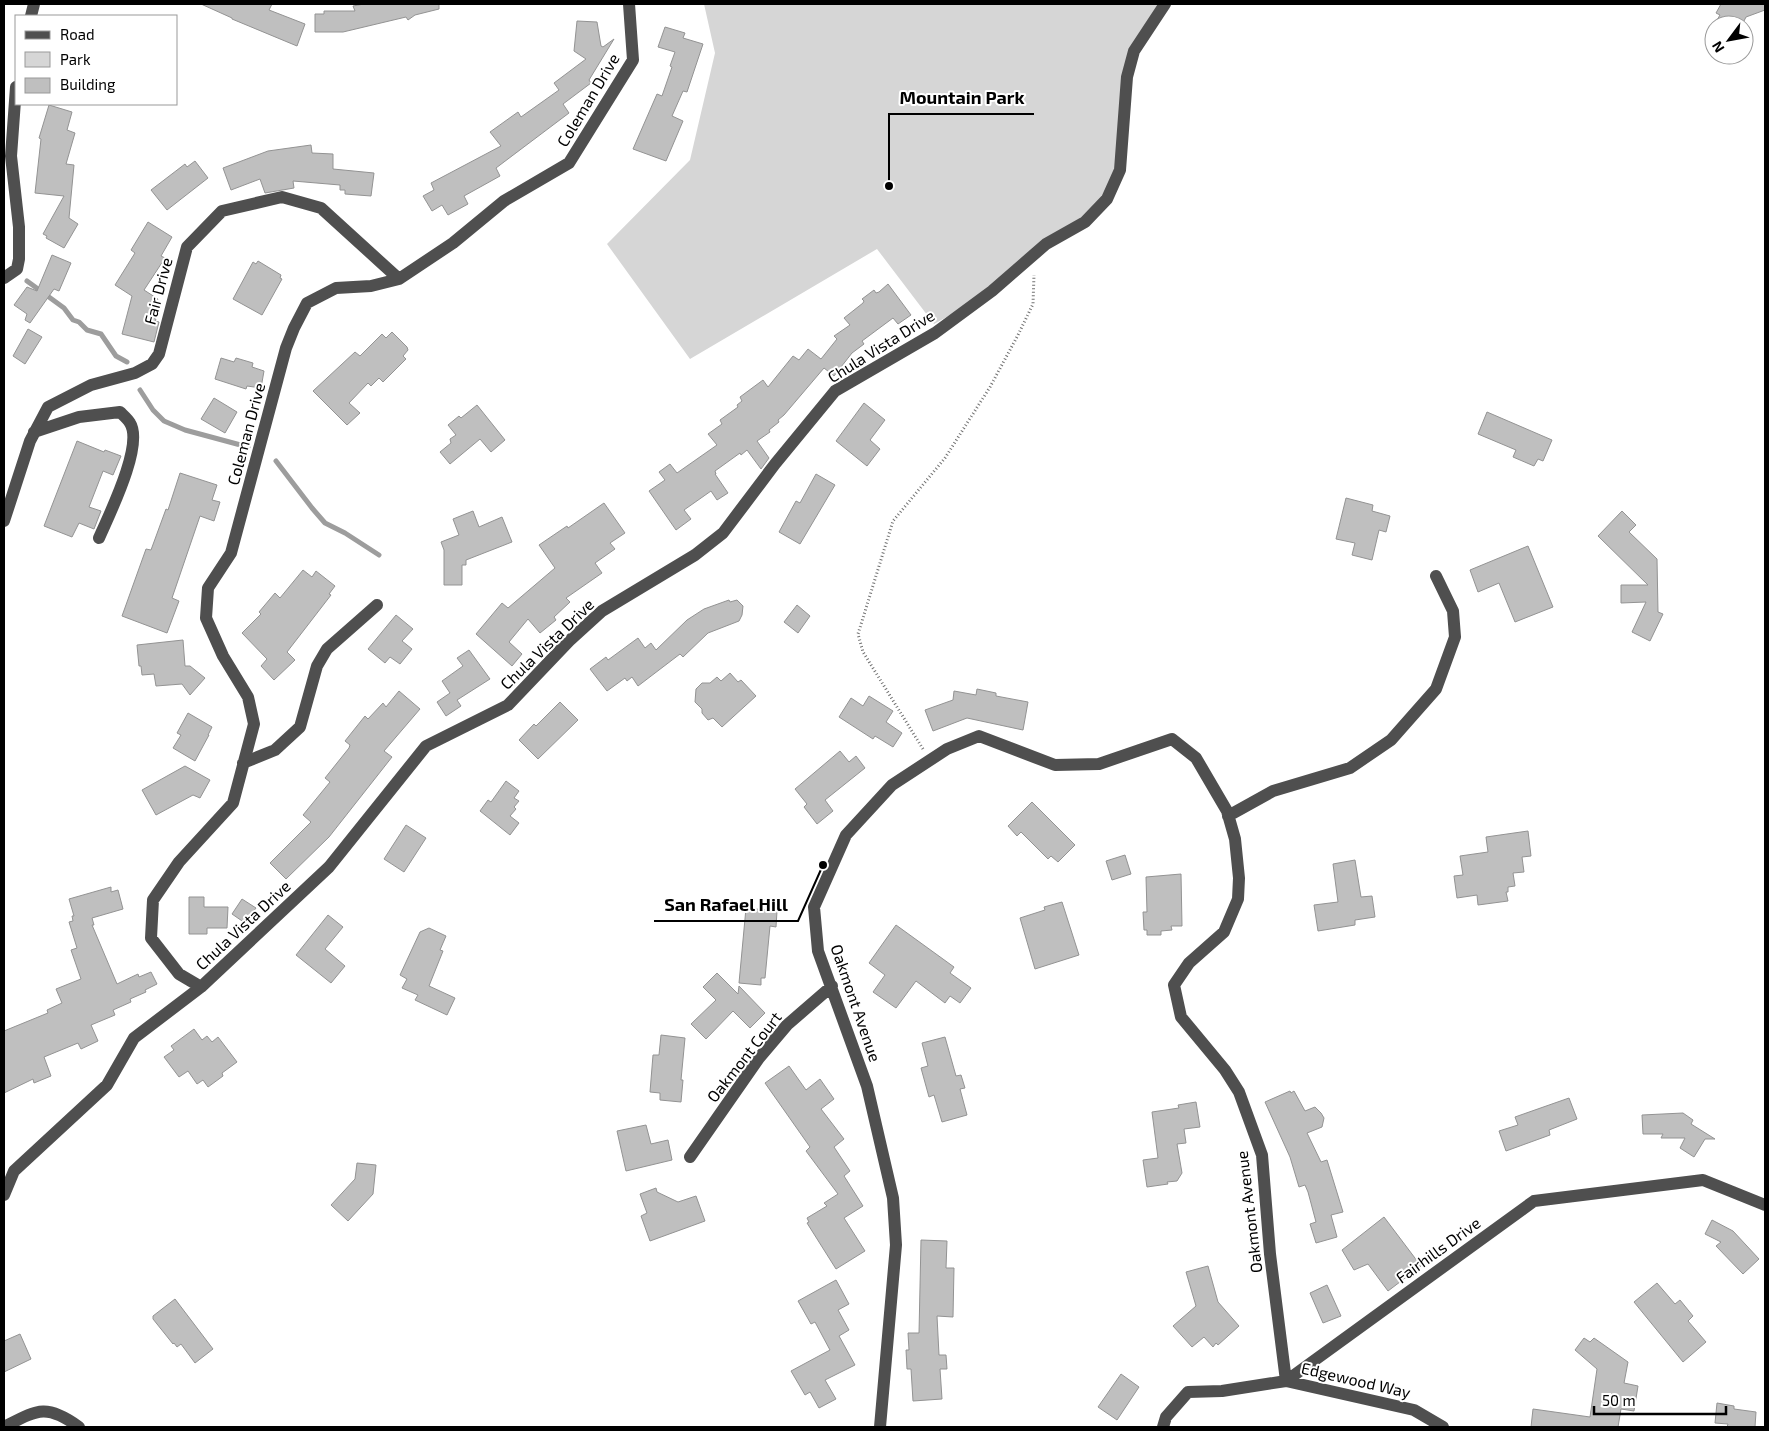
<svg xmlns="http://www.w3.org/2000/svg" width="1769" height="1431" font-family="'Exo 2',sans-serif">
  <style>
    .green { fill: #d6d6d6 }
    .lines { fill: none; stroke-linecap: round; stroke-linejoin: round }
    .stream { stroke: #9d9d9d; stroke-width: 5 }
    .building { fill: #bfbfbf; stroke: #939393 }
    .path { stroke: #717171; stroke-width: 3; stroke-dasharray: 1 2.5; stroke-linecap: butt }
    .minor { stroke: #4f4f4f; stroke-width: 12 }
    .labels { text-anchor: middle; stroke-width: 4; stroke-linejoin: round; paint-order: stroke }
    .street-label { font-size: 16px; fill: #000; stroke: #fff }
    .leader { fill: none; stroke: #000; stroke-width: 2 }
    .callout-dot { fill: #000; stroke: #fff; stroke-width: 2 }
    .callout-label { font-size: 18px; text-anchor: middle; font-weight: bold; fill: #000; stroke: #fff; stroke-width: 4; stroke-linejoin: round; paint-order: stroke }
  </style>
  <rect width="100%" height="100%" fill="#fff"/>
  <path class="green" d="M704,4H1170L1133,60L1124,174L1101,208L987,295L934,324L877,249L690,359L607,244L690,160L715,53Z"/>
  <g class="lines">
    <path class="stream" d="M27,281L64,308L73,320L79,322L87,330L101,334L116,356L127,362
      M140,390L153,410L164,421L185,430L248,447
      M276,461L312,508L325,523L345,533L379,555"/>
  </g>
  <path class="building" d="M201,4H272L269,10L305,24L297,46L232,19V18Z
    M364,4H439V9L415,15L408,20L406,17L343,32H315V14H324V11H355L353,6Z
    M1721,4H1765V10L1746,17L1742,25H1714L1720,15L1716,13Z
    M577,21L597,22L601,46L603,47L614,39L589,80L591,83L563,104L569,113L496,168L500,176L464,196L468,204L448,215L442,205L432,211L423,196L434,190L431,183L501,146L490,132L518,112L521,117L559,90L554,83L586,59L574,51Z
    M665,27L685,33L683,38L703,44L687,92L683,91L672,116L683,121L666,161L633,149L657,94L662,96L672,67L670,66L675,52L658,47Z
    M49,105L72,112L67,130L75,133L66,164L74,165L69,218L78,224L64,248L46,238L47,236L43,234L64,196L35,193L41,139L39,138Z
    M311,145L312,153L333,154V169L374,173L371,196L345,194V190H340V185L293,181L294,188L265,193L260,179L231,190L223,168L268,151Z
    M195,161L208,178L167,210L151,190L185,164L187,167Z
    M148,222L172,237L161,256L165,258L144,290L158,299L147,316L156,319L155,321L159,322L154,342L122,334L132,296L115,285L135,253L131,250Z
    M52,255L71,263L59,291L54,289L30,323L25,320L27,314L14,305L27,287L37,291Z
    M258,261L281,275L280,278L282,279L262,315L233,299L253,262L256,264Z
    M888,284L911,315L898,324L893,318L862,341L864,344L852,353L834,376L824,368L784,415L778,420L779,422L769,430L770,432L757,441L769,458L761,469L747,450L741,455L740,453L715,471L716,474H715L728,493L717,500L711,491L684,510L691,519L676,530L649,491L665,480L659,472L670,464L677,473L717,445L708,434L722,424L720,420L738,407L737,405L742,401L740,397L763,380L768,387L793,356L799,360L808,349L821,359L837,339L834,336L850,325L844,318L863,303L864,301L862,299L874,290L876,293L879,292Z
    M28,329L42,337L25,364L13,356Z
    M392,332L407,347L408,350L403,356L406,359L383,382L379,378L371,386L368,383L349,403L360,413L347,425L313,391L355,352L360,356L382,334L386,338Z
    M221,358L234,362L236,358L253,363L252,367L264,371L261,388L247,386L246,389L215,379Z
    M214,398L237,412L225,433L201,419Z
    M864,403L885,420L870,440L880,449L867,466L836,441Z
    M477,405L505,440L491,452L480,439L450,464L440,452L451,443L450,439L456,435L448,425L459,416L461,418Z
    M1487,412L1552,440L1543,461L1538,459L1534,466L1513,457L1516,450L1478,434Z
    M77,441L104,452L105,450L121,456L113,475L103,471L89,507L101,511L94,529L79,523L72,537L44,526Z
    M180,473L217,485L212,500L220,502L214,521L200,516L172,598L179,601L167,633L122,616L146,549L151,550L166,509L168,510Z
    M816,474L835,485L800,544L779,532L796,501L800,503Z
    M1346,498L1373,505L1372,511L1390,516L1386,532L1379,530L1372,560L1352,555L1355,543L1336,539Z
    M604,503L625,533L610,543L615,549L595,563L602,573L566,598L570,602L554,617L556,620L540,633L528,619L509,642L522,654L512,666L476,634L502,603L508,608L555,568L539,545L567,526L568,528Z
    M473,511L479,527L502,517L512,542L466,560V565H462V585H444V550L441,542L459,535L453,519Z
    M1622,511L1636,525L1629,532L1657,559L1658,612L1663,614L1650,641L1632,632L1646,602L1621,603V585H1648L1598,536Z
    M1528,546L1553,607L1515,622L1499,583L1478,592L1470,570Z
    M303,570L312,577L316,571L335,586L329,594L331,595L287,652L295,660L274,680L261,666L267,659L242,633L261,614L259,612L275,593L280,598Z
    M729,600L730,602L737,600L743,606L742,615L739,621L708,633L683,657L680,654L638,686L632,677L627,681L625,678L607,691L590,669L606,657L608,660L638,638L645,648L651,643L656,650L687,620L704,609Z
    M797,605L810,616L798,633L784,622Z
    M396,615L413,629L402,641L412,649L400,664L390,657L385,663L368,649Z
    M183,640L185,666H190L205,678L190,695L182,684L156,686L154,674L142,675L141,666H139L137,645Z
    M469,650L490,679L457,700L461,706L446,716L437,702L450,693L442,681L463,666L457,658Z
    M730,673L738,682L741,680L756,696L722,727L713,718L708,720L702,713V709L695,702L696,689L702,683H710L717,677L721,681Z
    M977,689L996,693V696L1028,702L1023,730L967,718L933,731L925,710L953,700L954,691L976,695Z
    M399,691L420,709L384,751L392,757L329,837L286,879L270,863L311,822L303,815L330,782L325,778L349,748L350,745L345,741L365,716L368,719L383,703L386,707Z
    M869,696L893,711L886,722L902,733L893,747L875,736L873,739L839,717L851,698L863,706Z
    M560,702L578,720L538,759L519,740L534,724L536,726Z
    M188,713L212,727L208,735H209L195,761L173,748L181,735L177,733Z
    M840,751L849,762L856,756L865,768L825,800L833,811L817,824L804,807L807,804L795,789Z
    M185,766L210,780L200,798L193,795L156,815L142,790Z
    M506,781L519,791L514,798L519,801L514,807L516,809L510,816L519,823L510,835L480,811L488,800L491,802Z
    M1032,802L1075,845L1058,862L1051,856L1048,859L1021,832L1017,836L1008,826Z
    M406,825L426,838L404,872L384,859Z
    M1528,831L1531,856L1522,857L1524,872L1513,873L1515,886L1508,887V892H1506L1508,901L1478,905L1477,895L1457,898L1454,876L1463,875L1460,856L1488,852L1486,837Z
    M1125,855L1131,874L1112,880L1106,861Z
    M1355,860L1361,897L1372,896L1375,917L1355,920V925L1318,931L1314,905L1338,902L1333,864Z
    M1181,874L1182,926H1171L1172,930L1161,931V935H1147V930H1144L1143,912H1147L1146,877Z
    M111,887V892L118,890L123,909L92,918L94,925H92L117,984L138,974L139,977L151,972L157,984L145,990L146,992L130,999L131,1002L113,1010L115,1015L91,1025L98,1041L81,1049L78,1043L44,1057L51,1076L34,1083L33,1079L4,1093V1031L48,1013L47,1010L62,1003L56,989L81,979L71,950L77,948L69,922L73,921L72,916H74L69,899Z
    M189,897H204V907H228L227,928H207V934H189Z
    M242,899L256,908L245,923L232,914Z
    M1062,902L1079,955L1035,969L1020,918L1045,910L1044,907Z
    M746,908L777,911L776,927L770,926L765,978H761V985L739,983Z
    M328,915L343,927L325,949L345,966L331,983L296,955Z
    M896,925L954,967L950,973L971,988L960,1003L950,996L945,1003L916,981L896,1008L873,992L885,975L869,963Z
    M429,928L446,936L440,950L443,951L429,986L455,998L447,1015L415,1000L418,995L402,988L407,979L400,975L420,932Z
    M717,973L738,994L739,986L765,1013L750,1028L733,1011L706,1039L691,1024L716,1000L703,987Z
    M194,1029L202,1040L207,1036L212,1042L218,1037L237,1062L222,1073L223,1076L208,1087L203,1080L197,1084L188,1071L179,1077L164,1057L174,1050L171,1046Z
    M661,1035L685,1038L681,1080H683L681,1102L660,1100V1093L650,1092L653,1055H659Z
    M945,1037L956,1076L961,1075L965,1088L960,1089L967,1115L942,1122L934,1095L929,1097L921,1068L928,1066L922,1043Z
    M789,1066L806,1090L820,1079L834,1099L821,1109L844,1139L834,1147L850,1171L844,1176L863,1206L844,1218L865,1251L836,1269L807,1223L809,1222L807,1218L827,1206L824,1203L838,1194L806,1151L810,1147L765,1083Z
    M1290,1091L1291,1093L1294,1091L1305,1111L1315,1107L1321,1113L1324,1118L1322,1127L1307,1133L1321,1162L1327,1160L1343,1212L1331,1215L1337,1237L1316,1243L1310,1224L1316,1222L1308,1192L1305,1185L1299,1187L1290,1157L1265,1102Z
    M1569,1098L1577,1119L1549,1130L1550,1135L1506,1151L1499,1131L1518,1125L1515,1117Z
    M1196,1102L1200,1127L1184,1129L1186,1143L1177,1144L1182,1173L1177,1181L1167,1182L1168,1184L1147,1187L1143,1160L1158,1158L1152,1112L1179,1108L1178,1105Z
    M1683,1113L1693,1120L1691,1124L1715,1139H1705L1694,1157L1680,1148L1685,1138H1661L1663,1134H1643L1642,1115Z
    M646,1125L651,1144L668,1140L672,1160L626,1171L617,1131Z
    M357,1163L376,1165L373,1194L348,1221L331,1205L355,1179Z
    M656,1188L657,1192L678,1202L696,1196L705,1221L650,1241L641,1216L647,1213L640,1194Z
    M1384,1217L1421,1266L1388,1291L1368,1264L1354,1270L1342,1250Z
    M1712,1220L1733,1231L1759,1259L1743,1274L1716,1246L1721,1242L1705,1234Z
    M921,1240L947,1241L946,1268H954L953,1317L937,1316L939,1355H946L947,1369H940L942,1399L913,1401L911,1369H907L906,1350H909L908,1333H919Z
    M1208,1266L1218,1302L1239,1326L1218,1345L1216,1343L1213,1347L1204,1337L1192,1347L1173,1326L1196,1306L1186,1272Z
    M836,1280L849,1304L838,1310L849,1330L839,1336L855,1365L825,1380L836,1399L819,1408L810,1392L805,1395L791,1371L830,1350L815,1322L811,1324L798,1301Z
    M1657,1283L1675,1304L1680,1300L1693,1316L1688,1321L1706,1342L1683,1362L1634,1302Z
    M1327,1285L1341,1316L1323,1323L1310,1293Z
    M175,1299L213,1349L195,1363L181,1344L177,1347L174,1343L173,1344L153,1319V1316Z
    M20,1334L31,1359L4,1372V1341Z
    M1584,1338L1590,1342L1594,1338L1628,1362L1624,1383L1638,1386L1634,1411L1621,1409L1618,1427H1531L1533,1409L1590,1417L1597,1369L1575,1350Z
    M1121,1374L1139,1387L1117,1420L1098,1407Z
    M1717,1403L1734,1406V1409L1756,1412L1755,1427H1727L1728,1424L1715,1423Z"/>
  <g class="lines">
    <path class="path" d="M923,749L863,652L858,634L893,521L945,458L990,387L1018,335L1033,304L1034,275"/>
    <path class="minor" d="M31,16L34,4
      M4,278L17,269L19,259V227L11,156L16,87
      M34,432L79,417L120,412C123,415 128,419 130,423C144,445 109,515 99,538
      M4,521L30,441L48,407L91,385L135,373L152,364L159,354L187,247L222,211L282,197L321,208L399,279
      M243,763L275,750L300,727L317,666L327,649L377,605
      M1228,816L1273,791L1350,768L1391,740L1436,689L1455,637L1453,611L1436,576
      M201,987L179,974L151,938L153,900L179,862L233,803L254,724L248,697L223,656L206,618L208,588L231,553L286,348L294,328L307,303L336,288L371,286L399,279L453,243L504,201L569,163L633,60L629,4
      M690,1157L759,1058L787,1025L832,986
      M4,1195L14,1171L107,1085L134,1038L201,987L329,867L426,746L508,705L569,641L602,611L695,555L723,533L775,464L835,391L935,333L992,291L1046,244L1085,222L1107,199L1120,170L1127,77L1134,51L1165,4
      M4,1427C37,1410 46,1403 79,1427
      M880,1427L896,1245L893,1198L867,1086L818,951L814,907L846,835L892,785L947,749L979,736L1055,765L1099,764L1172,739L1196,758L1227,811L1235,839L1239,878L1238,899L1224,932L1189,963L1174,985L1181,1017L1225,1070L1239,1092L1262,1155L1270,1254L1286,1381L1414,1410L1443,1427
      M1163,1427L1166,1417L1188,1392L1222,1391L1286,1381L1534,1201L1703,1180L1765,1205"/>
  </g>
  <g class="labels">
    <g class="street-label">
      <text transform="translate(588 100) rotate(-59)" y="6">Coleman Drive</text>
      <text transform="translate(158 291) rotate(-75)" y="6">Fair Drive</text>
      <text transform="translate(881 346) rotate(-32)" y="6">Chula Vista Drive</text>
      <text transform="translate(246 434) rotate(-75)" y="6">Coleman Drive</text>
      <text transform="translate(547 644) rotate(-44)" y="6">Chula Vista Drive</text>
      <text transform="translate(243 925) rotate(-43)" y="6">Chula Vista Drive</text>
      <text transform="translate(856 1003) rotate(71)" y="6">Oakmont Avenue</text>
      <text transform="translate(744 1057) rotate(-52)" y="6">Oakmont Court</text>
      <text transform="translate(1249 1212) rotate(-97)" y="6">Oakmont Avenue</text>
      <text transform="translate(1438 1250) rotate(-36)" y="6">Fairhills Drive</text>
      <text transform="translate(1356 1380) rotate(13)" y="6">Edgewood Way</text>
    </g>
  </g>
  <path class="leader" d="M889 186L889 114H1034M823 865L798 921H654"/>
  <g class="callout-dot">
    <circle cx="889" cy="186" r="5"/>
    <circle cx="823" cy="865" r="5"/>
  </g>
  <g class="callout-label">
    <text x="962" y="104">Mountain Park</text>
    <text x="726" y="911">San Rafael Hill</text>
  </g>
  <rect width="1769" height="1431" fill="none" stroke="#000000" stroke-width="10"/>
  <rect x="15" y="15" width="162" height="90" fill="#ffffff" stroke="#999999"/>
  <rect x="25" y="31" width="25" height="8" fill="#4f4f4f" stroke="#999999"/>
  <text x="60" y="40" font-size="15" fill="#000000">Road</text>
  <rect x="25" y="52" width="25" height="15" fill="#d6d6d6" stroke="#999999"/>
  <text x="60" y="65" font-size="15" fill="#000000">Park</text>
  <rect x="25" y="78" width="25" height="15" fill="#bfbfbf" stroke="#999999"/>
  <text x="60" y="90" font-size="15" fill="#000000">Building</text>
  <g transform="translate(1729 40) rotate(238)"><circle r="24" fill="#ffffff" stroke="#999999"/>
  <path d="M0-4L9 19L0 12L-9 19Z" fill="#000000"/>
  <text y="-8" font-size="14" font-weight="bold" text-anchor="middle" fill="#000000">N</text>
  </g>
  <path d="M1594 1406v8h132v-8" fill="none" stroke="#000000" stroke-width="2.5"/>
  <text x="1602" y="1406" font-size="15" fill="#000000" stroke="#ffffff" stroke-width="4" paint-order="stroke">50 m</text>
</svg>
